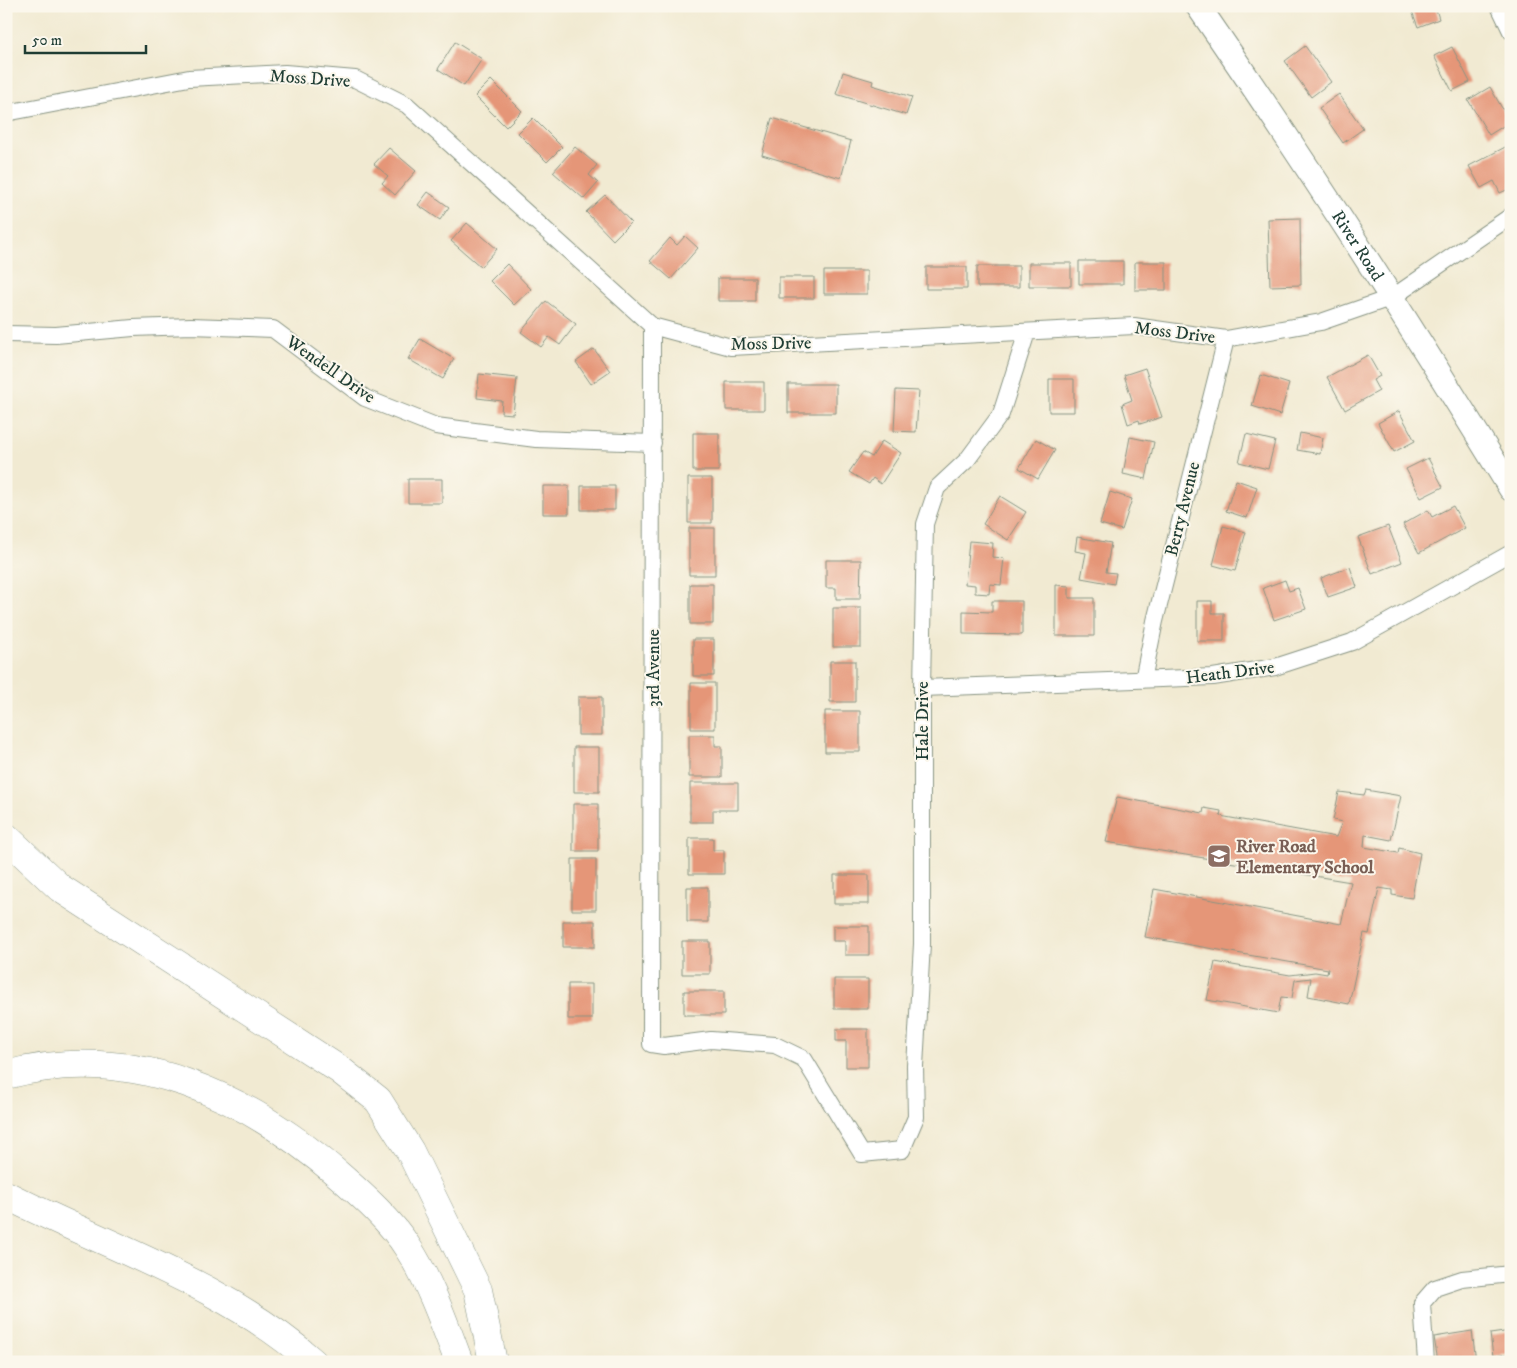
<svg xmlns="http://www.w3.org/2000/svg" width="1517" height="1368" font-family="'IM FELL DW Pica',serif">
  <style>
    .building { fill: #e59678 }
    .lines { fill: none; stroke-linecap: round; stroke-linejoin: round }
    .street-casing { stroke: #889483; stroke-width: 18 }
    .secondary-casing { stroke: #889483; stroke-width: 26 }
    .highway-casing { stroke: #889483; stroke-width: 29 }
    .street { stroke: #fff; stroke-width: 16 }
    .secondary { stroke: #fff; stroke-width: 24 }
    .highway { stroke: #fff; stroke-width: 28 }
    .labels { text-anchor: middle; stroke-width: 4; stroke-linejoin: round; paint-order: stroke }
    .street-label { font-size: 18px; fill: #1f3d34; stroke: #fbf7ec }
    .education-label { font-size: 18px; font-weight: bold; fill: #785e54; stroke: #fbf7ec; text-anchor: start }
  </style>
  <rect width="100%" height="100%" fill="#fbf7ec"/>
  <filter id="ink" filterUnits="userSpaceOnUse"><feTurbulence type="fractalNoise" baseFrequency=".02" numOctaves="2"/><feDisplacementMap in="SourceGraphic" scale="10" xChannelSelector="R" yChannelSelector="G"/><feConvolveMatrix kernelMatrix="1 2 1 2 8 2 1 2 1" color-interpolation-filters="sRGB"/></filter>
  <filter id="wash" filterUnits="userSpaceOnUse"><feTurbulence type="fractalNoise" baseFrequency=".0096" numOctaves="4" result="noise"/><feDisplacementMap in="SourceGraphic" scale="20" xChannelSelector="R" yChannelSelector="G"/><feGaussianBlur stdDeviation="1.12" result="paint"/><feColorMatrix in="noise" values="0 0 0 0 0 0 0 0 0 0 0 0 0 0 0 0 0 1.4 0 .05"/><feComposite in="paint" operator="in"/></filter>
  <g filter="url(#wash)">
    <rect width="100%" height="100%" fill="#f1ead2"/>
    <g id="blocks">
      <path class="building" d="M1410,6H1435L1439,19L1418,27Z
        M455,42L482,59L464,86L438,69Z
        M1305,46L1331,82L1311,97L1285,61Z
        M1452,47L1470,82L1452,91L1434,56Z
        M843,72L873,81L872,85L912,97L906,115L836,94Z
        M491,80L522,111L506,127L475,96Z
        M1490,87L1510,122L1489,135L1468,100Z
        M1339,94L1363,129L1343,143L1319,108Z
        M533,118L562,147L547,162L518,133Z
        M772,118L851,141L841,178L762,155Z
        M1511,144V188L1500,193L1494,181L1481,188L1469,166Z
        M575,147L597,165L589,175L598,183L584,199L553,172Z
        M389,148L416,171L395,195L382,183L388,176L374,164Z
        M428,192L449,207L440,220L418,205Z
        M605,195L631,222L613,240L586,212Z
        M1300,218L1301,285L1270,286L1268,219Z
        M467,223L497,249L481,267L451,241Z
        M685,236L698,248L671,279L650,261L670,238L677,245Z
        M1079,261H1123V284H1079Z
        M1135,262H1166V290H1135Z
        M1029,263H1071V286H1029Z
        M507,264L531,289L514,305L490,281Z
        M977,266H1019V287H977Z
        M926,267H967V289H926Z
        M824,271H867V294H824Z
        M779,277H814V298H779Z
        M718,278H755V301H718Z
        M546,301L576,324L560,345L549,337L541,347L521,332Z
        M420,339L454,359L443,379L408,359Z
        M594,349L610,371L591,384L576,362Z
        M1368,355L1380,376L1373,380L1379,391L1345,410L1327,377Z
        M1145,368L1162,417L1140,424L1139,420L1128,424L1122,404L1132,400L1124,375Z
        M479,374L517,378L513,414L501,413L502,401L477,398Z
        M1261,375L1289,384L1280,415L1252,406Z
        M1049,379H1074V412H1049Z
        M726,382H764V410H726Z
        M788,384H836V413H788Z
        M896,390L919,391L916,432L894,431Z
        M1399,411L1415,441L1394,452L1378,423Z
        M693,433H719V471H693Z
        M1300,433L1323,438L1320,454L1297,450Z
        M1246,434L1275,441L1268,469L1239,462Z
        M1130,437L1154,442L1146,479L1123,474Z
        M1036,439L1055,450L1038,479L1019,468Z
        M882,441L901,453L881,484L873,478L869,484L849,472L863,452L872,457Z
        M1428,458L1443,487L1421,498L1406,469Z
        M688,478H712V523H688Z
        M408,479H442V503H408Z
        M1236,480L1257,487L1247,518L1226,511Z
        M543,486H569V514H543Z
        M581,486H615V510H581Z
        M1110,492L1132,499L1122,530L1100,524Z
        M1000,496L1026,512L1008,540L983,524Z
        M1453,506L1465,528L1419,553L1403,524L1428,510L1432,517Z
        M1223,526L1246,532L1235,571L1213,565Z
        M1388,526L1402,562L1372,574L1358,537Z
        M689,528H715V575H689Z
        M1077,537L1111,543L1106,572L1116,573L1114,584L1081,578L1086,553L1075,551Z
        M969,541L993,543L992,557L1004,558L1001,585L990,584L989,594L975,593V585L965,584Z
        M826,560H861L860,599H836V588H826Z
        M1350,567L1357,587L1328,597L1321,578Z
        M1285,580L1289,591L1298,588L1306,609L1274,620L1263,588Z
        M690,584H713V624H690Z
        M1056,585L1069,586V598H1094V636H1056Z
        M992,601H1022V635L963,634V611L992,612Z
        M1197,601H1212V613H1224V641H1197Z
        M833,608H861V647H833Z
        M693,639H714V676H693Z
        M830,661H855V702H830Z
        M691,683H715V729H691Z
        M578,697H602V735H578Z
        M825,711H860V752H825Z
        M689,735H715V746H722V777H689Z
        M574,747H599V792H574Z
        M690,783H738V810H713V822H690Z
        M1366,790L1401,796L1391,840L1365,835L1364,847L1398,853L1399,848L1420,853L1412,898L1392,895V890L1379,888L1369,934L1364,933L1349,1004L1308,996L1311,978L1295,980L1292,998L1281,997L1278,1013L1207,1000L1215,962L1290,975L1315,972L1327,974L1328,969L1145,937L1154,889L1341,924L1351,882L1106,842L1117,797L1203,813L1204,808L1221,811L1220,816L1336,837L1342,822L1333,820L1339,792L1364,795Z
        M573,804H598V851H573Z
        M689,838H713V850H724V874H689Z
        M572,859H596V910H572Z
        M834,875H869V904H834Z
        M687,887H708V922H687Z
        M563,921H595V947H563Z
        M833,926H869V955H845V941H833Z
        M682,941H710V974H682Z
        M834,979H868V1009H834Z
        M568,984H592V1019H568Z
        M684,991H724V1015H684Z
        M836,1029H868V1067H846V1041H836Z
        M1472,1331L1476,1361L1438,1362L1434,1337Z
        M1511,1331V1354L1493,1356L1490,1334Z"/>
    </g>
  </g>
  <g filter="url(#ink)">
    <use href="#blocks" fill-opacity="0" stroke="#889483" stroke-width="1"/>
    <g class="lines">
      <g class="street-casing">
        <path id="street" d="M1499,6L1511,31
          M6,113L189,78L285,73L355,79L407,105L652,326L731,347L1134,326L1226,339L1321,322L1393,297L1511,216
          M652,326L651,1044L664,1046L711,1040L775,1045L804,1059L862,1154L902,1150L916,1117L915,1066L922,944V688L925,524L937,488L967,460L1001,414L1027,332
          M6,334L56,335L133,328L191,326L273,329L365,398L436,426L536,439L653,443
          M1143,680L1155,621L1226,339
          M922,688L1213,677L1275,667L1352,642L1511,553
          M1426,1362L1422,1303L1435,1288L1462,1279L1511,1274"/>
      </g>
      <g class="secondary-casing">
        <g id="secondary">
          <path id="s1" d="M1198,6C1308,165 1410,324 1511,489"/>
        </g>
      </g>
      <g class="highway-casing">
        <path id="highway" d="M6,837L60,888L340,1070L378,1100L410,1151L478,1290L493,1362
          M6,1075C132,1041 247,1095 340,1176C364,1197 391,1221 408,1248C429,1280 445,1325 459,1362
          M6,1195C110,1248 225,1284 313,1362"/>
      </g>
      <use href="#street" class="street"/>
      <use href="#secondary" class="secondary"/>
      <use href="#highway" class="highway"/>
    </g>
  </g>
  <defs>
    <g id="school-square" transform="scale(1.25)"><rect x="-9" y="-9" width="18" height="18" rx="4" fill="#8d6e63" stroke="#fbf7ec"/><path d="M0-5L7-2L0 1L-7-2ZM-4 1L0 2.5L4 1V4Q0 6-4 4Z" fill="#fff"/></g>
  </defs>
  <g fill-rule="evenodd">
    <use href="#school-square" x="1219" y="856"/>
  </g>
  <g class="labels">
    <g class="street-label">
      <text transform="translate(310 78) rotate(4)" y="6">Moss Drive</text>
      <text dy="6" stroke="none"><textPath href="#s1" startOffset="288">River Road</textPath></text>
      <text transform="translate(1175 332) rotate(7)" y="6">Moss Drive</text>
      <text transform="translate(771 343) rotate(-1)" y="6">Moss Drive</text>
      <text transform="translate(331 369) rotate(35)" y="6">Wendell Drive</text>
      <text transform="translate(1182 509) rotate(-76)" y="6">Berry Avenue</text>
      <text transform="translate(653 668) rotate(-90)" y="6">3rd Avenue</text>
      <text transform="translate(1230 672) rotate(-7)" y="6">Heath Drive</text>
      <text transform="translate(922 721) rotate(-90)" y="6">Hale Drive</text>
    </g>
    <g class="education-label">
      <text x="1236" y="852">River Road<tspan x="1236" dy="21">Elementary School</tspan></text>
    </g>
  </g>
  <rect width="1517" height="1368" fill="none" stroke="#fbf7ec" stroke-width="25"/>
  <path d="M25 45v8h121v-8" fill="none" stroke="#1f3d34" stroke-width="2.5"/>
  <text x="32" y="45" font-size="15" fill="#1f3d34" stroke="#fbf7ec" stroke-width="4" paint-order="stroke">50 m</text>
</svg>
